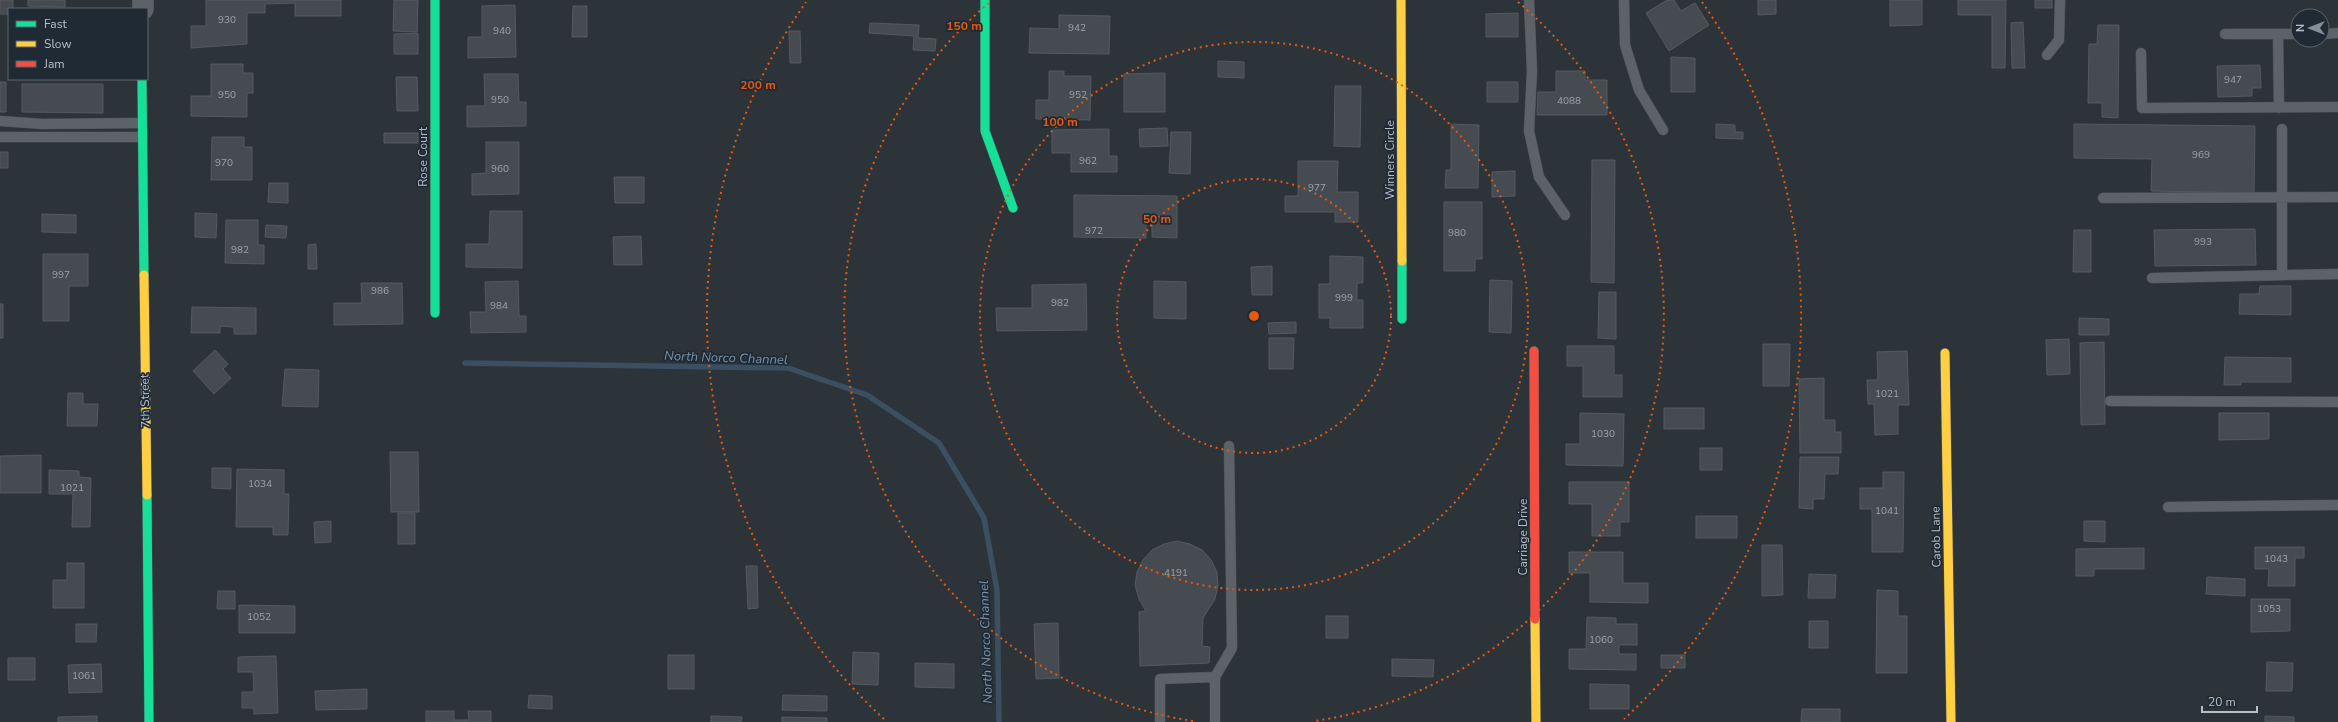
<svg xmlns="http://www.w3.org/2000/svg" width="2338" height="722" font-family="'Nunito Sans',sans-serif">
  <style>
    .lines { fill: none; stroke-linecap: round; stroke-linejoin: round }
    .stream { stroke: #3b4f63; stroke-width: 5.5 }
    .building { fill: #464b51; stroke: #545a61 }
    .lane-casing { stroke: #4a4f54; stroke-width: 11 }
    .street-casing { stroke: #4a4f54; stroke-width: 22 }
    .fast-casing { stroke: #4a4f54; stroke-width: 10 }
    .slow-casing { stroke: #4a4f54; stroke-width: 10 }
    .jam-casing { stroke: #4a4f54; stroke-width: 10 }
    .lane { stroke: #5c6267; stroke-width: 10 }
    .street { stroke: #5c6267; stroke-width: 21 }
    .fast { stroke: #16e098; stroke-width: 9 }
    .slow { stroke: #ffcf43; stroke-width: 9 }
    .jam { stroke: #f24e42; stroke-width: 9 }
    .ring { fill: none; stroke: #e8590c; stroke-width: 2; stroke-dasharray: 2 4 }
    .labels { text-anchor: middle; stroke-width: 3.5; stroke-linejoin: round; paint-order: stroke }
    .number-label { font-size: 10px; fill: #9ba3ac }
    .street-label { font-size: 12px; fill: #b7c0ca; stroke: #1f2a35 }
    .water-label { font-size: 13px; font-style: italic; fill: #7992ab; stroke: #1f2a35 }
    .centre { fill: #e8590c; stroke: #1f2a35; stroke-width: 2 }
    .ring-label { font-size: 12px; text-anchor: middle; font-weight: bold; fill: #e8590c; stroke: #1f2a35; stroke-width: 3.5; stroke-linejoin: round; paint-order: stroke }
  </style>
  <rect width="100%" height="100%" fill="#2c3339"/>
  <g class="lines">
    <path class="stream" d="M465,363L788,368L867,395L939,443L984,518L997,590L999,722"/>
  </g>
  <path class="building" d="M0,0H13V9H9V14H0Z
    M28,0H65V7L28,6Z
    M206,0H341V16H295V3L265,4V13H247V44L191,48V26H206Z
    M394,0H418L417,32L393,31Z
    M1667,0H1674L1681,11L1695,3L1709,25L1669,51L1646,13Z
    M1758,0H1776V14L1758,15Z
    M1890,0H1922V25L1890,26Z
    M1958,0H2006L2005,68H1992V15H1958Z
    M2035,0H2052V8H2035Z
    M515,5L516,57L468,58V37H482V6Z
    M573,6H587V37H572Z
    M1518,13V37H1486V14Z
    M1059,15L1110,16L1109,54L1029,53L1030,28L1059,29Z
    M2023,22L2025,68H2012L2011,23Z
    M870,23L919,25L918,38L936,39L935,51L913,50L914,36L869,33Z
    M2098,25H2119L2118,118L2102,117V103H2088L2089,44H2097Z
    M789,31H800L801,63H790Z
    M418,33V54H394V34Z
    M1671,57L1695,58V92H1671Z
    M1218,61L1244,62V78L1218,77Z
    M211,64H243V73H253V93H247V117L191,116V96H211Z
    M2260,65L2261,88H2252V96L2218,97L2217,66Z
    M1049,71H1064V76H1091L1090,120L1036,119V100H1049Z
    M1556,71H1585V80H1607V115H1537L1538,92H1556Z
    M1165,73V112H1124V74Z
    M484,74H518L519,102H526V126L467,127V106H485Z
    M396,77H417L418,111H397Z
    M0,82H6V112H0Z
    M1487,82H1518V102H1487Z
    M22,84H103V113L22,112Z
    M1335,86H1361L1360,147L1334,146Z
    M1451,124L1479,125L1478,188H1445L1446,170H1451Z
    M1716,124L1735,125V132H1743V139L1716,138Z
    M2074,124L2255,126L2254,193L2151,191L2152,159L2074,158Z
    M1167,128L1168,146L1140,147L1139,129Z
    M1109,129V156H1117V172H1071V153H1052V130Z
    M1171,132H1191L1190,174L1169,173Z
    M384,133H418V143H384Z
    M212,137H244V147H252V180H211Z
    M486,142H519V194L472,195V174L486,173Z
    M0,152H8V168H0Z
    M1592,160H1615L1614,283L1591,282Z
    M1298,161H1338L1337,192H1358V222H1335V212H1285V196H1298Z
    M1515,171V196L1492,197V172Z
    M614,177H644V203H615Z
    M269,183H288V203L268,202Z
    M1074,195L1177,196V238L1152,237V215H1146V238L1074,237Z
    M1444,202H1482V259H1475V271H1444Z
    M490,211H522V268L466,267V244H489Z
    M195,213L217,214L216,238L195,237Z
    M42,214L76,215V233L42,232Z
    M226,220H258V245H264V264L225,263Z
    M266,225L287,226L286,238L265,237Z
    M2255,229L2256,265L2155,266L2154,230Z
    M2074,230H2091V272H2073Z
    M641,236L642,265H614L613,237Z
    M316,244L317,269H308V245Z
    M43,254H88V286H69V321H43Z
    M1330,256L1363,257V283H1357V300H1363V328H1330V318H1319V284H1330Z
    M1272,266V295H1252L1251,267Z
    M1490,280L1512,281L1511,333L1489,332Z
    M518,281L519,316H526V332L471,333L470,312H486L485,282Z
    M1154,281L1186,282V319L1154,318Z
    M361,283H402L403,324L334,325V303H362Z
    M1086,284L1087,330L997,331L996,308H1032V285Z
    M2260,286H2291V315L2239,314L2240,294H2259Z
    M1599,292H1616V339L1598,338Z
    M0,304H3V338H0Z
    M192,307L256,308V334H234V327L220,326V333H191Z
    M2079,318L2109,319V335H2079Z
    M1296,322V333L1269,334L1268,323Z
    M1269,338H1294L1293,369H1269Z
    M2069,339L2070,374L2047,375L2046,340Z
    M2104,342L2105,424L2081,425L2080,343Z
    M1763,344H1790L1789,386H1763Z
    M1567,346H1614V375H1622V397H1583V366H1567Z
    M215,350L228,364L223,369L231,378L214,394L193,371Z
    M1907,351L1909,405H1898V434L1875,435L1874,404H1868L1867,380H1878L1877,352Z
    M2225,357L2291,358V382H2241V385H2224Z
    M285,369L319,370L318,407L282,406Z
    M1824,378V420H1835V432H1841V453H1800L1799,379Z
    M68,393H83V404H98L97,426H67Z
    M1664,408H1704V429H1664Z
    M1580,413L1624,414L1623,466L1566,465V444H1580Z
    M2219,413H2269V439L2219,440Z
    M1700,448H1722V470H1700Z
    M390,452H418L419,512H391Z
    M41,455V493H0V456Z
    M1800,457H1839L1838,474H1825L1824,499H1813V509L1799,508Z
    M212,468H231V489L212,488Z
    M237,469L284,470V494H289L288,535H273V527H236Z
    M49,470L79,471V477L91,478L90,527H72L73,494H49Z
    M1883,472H1904L1903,552H1872V509H1860V488H1883Z
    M1569,482H1629V522H1620V536H1592V504H1569Z
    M398,513H415V544H398Z
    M1696,516H1737V538H1696Z
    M331,521V542L315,543L314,522Z
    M2084,521H2105V542L2084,541Z
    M1177,541L1190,544L1202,550L1211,560L1217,572L1218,585L1215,599L1203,618L1202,646L1210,647L1209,663L1140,666L1139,612L1146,611L1139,599L1135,585L1137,572L1143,560L1152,550L1164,544Z
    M1762,545H1782L1783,595L1762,596Z
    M2255,547H2304V558H2295V586H2268L2269,569H2255Z
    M2144,548V569H2094V576H2076V549Z
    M1569,552H1623V583H1648V603L1590,602V573H1569Z
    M67,563H84V608H53V580H67Z
    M746,566H757L758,608L748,609Z
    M1809,574L1836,575L1835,598H1808Z
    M2207,577L2245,579V596L2206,594Z
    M1877,590L1898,591V616H1907V673H1876Z
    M218,591H235V609H217Z
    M2251,599H2290V631L2251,632Z
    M239,605L295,606V633H239Z
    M1326,616H1348V638H1326Z
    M1587,617L1616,618V624H1637V645H1619V654H1636V670L1569,669V649H1586Z
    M1809,621H1828V648H1809Z
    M1058,623L1059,678L1036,679L1034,624Z
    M76,624H97L96,642H76Z
    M853,652L879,653L878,685L852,684Z
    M668,655H694V689H668Z
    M1661,655H1685V668H1661Z
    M276,656L278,713L254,714V708H242V692H254L253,672H238V657Z
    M8,658H35V680H8Z
    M1392,659L1434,660L1433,677L1392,676Z
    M2267,662L2293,663L2292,691H2266Z
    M915,663L954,664V688L915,687Z
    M101,664L102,692L69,693L68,665Z
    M1590,684L1629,685V709H1590Z
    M367,689V709L316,710L315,691Z
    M529,695L552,696V709L528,708Z
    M783,695L827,696V711L782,710Z
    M1802,709H1840V722H1801Z
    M426,711H454V720H469L468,711H491V722H426Z
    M97,716V722H58V717Z
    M711,716L742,717L741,722H711Z
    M2265,716L2294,717V722H2265Z
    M782,717L827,718V722H782Z"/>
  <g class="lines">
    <g class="lane-casing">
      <path id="lane" d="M1529,0L1532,71L1529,131L1539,177L1565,215
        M1624,0L1625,45L1639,90L1663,130
        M2225,34H2298
        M2278,34L2279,108
        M2322,34L2338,33
        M2141,53L2142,108L2338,107
        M2047,55L2059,40L2060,0
        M0,121L43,124L142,123
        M2282,129V274
        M0,137H142
        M2103,198L2338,197
        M2152,278L2338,274
        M2110,401L2338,402
        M2168,507L2338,505
        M1160,722V679L1215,677
        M1215,722V677L1232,648L1229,446"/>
    </g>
    <g class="street-casing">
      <path id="street" d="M143,9V0"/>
    </g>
    <g class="fast-casing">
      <path id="fast" d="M435,0V313
        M985,0V131L1013,208
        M142,79L144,275
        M1402,261V319
        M147,495L149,722"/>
    </g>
    <g class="slow-casing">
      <path id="slow" d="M1401,0L1402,261
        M144,275L147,495
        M1945,353L1951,722
        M1535,619L1536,722"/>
    </g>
    <g class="jam-casing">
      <path id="jam" d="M1534,351L1535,619"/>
    </g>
    <use href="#lane" class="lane"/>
    <use href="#street" class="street"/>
    <use href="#fast" class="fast"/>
    <use href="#slow" class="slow"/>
    <use href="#jam" class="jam"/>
  </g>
  <g class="ring">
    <circle cx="1254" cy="316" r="137"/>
    <circle cx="1254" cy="316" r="274"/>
    <path d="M1193 721A410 410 0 0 1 990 2M1518 2A410 410 0 0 1 1315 721"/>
    <path d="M884 719A547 547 0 0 1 806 2M1702 2A547 547 0 0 1 1624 719"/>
  </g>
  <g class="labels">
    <g class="number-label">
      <text x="227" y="23">930</text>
      <text x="1077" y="31">942</text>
      <text x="502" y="34">940</text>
      <text x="2233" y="83">947</text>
      <text x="227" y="98">950</text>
      <text x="1078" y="98">952</text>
      <text x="500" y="103">950</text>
      <text x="1569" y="104">4088</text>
      <text x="2201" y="158">969</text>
      <text x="1088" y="164">962</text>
      <text x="224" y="166">970</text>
      <text x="500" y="172">960</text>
      <text x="1317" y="191">977</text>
      <text x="1094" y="234">972</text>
      <text x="1457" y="236">980</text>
      <text x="2203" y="245">993</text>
      <text x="240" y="253">982</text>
      <text x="61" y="278">997</text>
      <text x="380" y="294">986</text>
      <text x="1344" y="301">999</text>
      <text x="1060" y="306">982</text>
      <text x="499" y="309">984</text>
      <text x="1887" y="397">1021</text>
      <text x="1603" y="437">1030</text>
      <text x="260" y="487">1034</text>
      <text x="72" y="491">1021</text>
      <text x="1887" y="514">1041</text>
      <text x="2276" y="562">1043</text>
      <text x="1176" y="576">4191</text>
      <text x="2269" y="612">1053</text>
      <text x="259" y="620">1052</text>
      <text x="1601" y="643">1060</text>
      <text x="84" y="679">1061</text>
    </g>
    <g class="street-label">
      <text transform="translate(423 157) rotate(-90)" y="4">Rose Court</text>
      <text transform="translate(1390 160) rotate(-90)" y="4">Winners Circle</text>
      <text transform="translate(145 401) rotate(-91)" y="4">7th Street</text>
      <text transform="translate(1523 537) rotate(-90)" y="4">Carriage Drive</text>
      <text transform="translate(1936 537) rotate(-91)" y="4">Carob Lane</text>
    </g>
    <g class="water-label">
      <text transform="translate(726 357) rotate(2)" y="5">North Norco Channel</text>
      <text transform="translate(985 642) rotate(-92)" y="5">North Norco Channel</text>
    </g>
  </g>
  <circle cx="1254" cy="316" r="6" class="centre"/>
  <g class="ring-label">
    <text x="964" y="30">150 m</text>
    <text x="758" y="89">200 m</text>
    <text x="1060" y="126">100 m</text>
    <text x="1157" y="223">50 m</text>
  </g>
  <rect x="8" y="8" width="140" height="72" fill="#1f2a35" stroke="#5c6671"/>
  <rect x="16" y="21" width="20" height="6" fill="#16e098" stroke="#5c6671"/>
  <text x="44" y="28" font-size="12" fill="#b7c0ca">Fast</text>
  <rect x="16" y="41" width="20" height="6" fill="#ffcf43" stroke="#5c6671"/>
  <text x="44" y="48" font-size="12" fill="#b7c0ca">Slow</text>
  <rect x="16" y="61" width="20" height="6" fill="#f24e42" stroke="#5c6671"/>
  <text x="44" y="68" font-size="12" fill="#b7c0ca">Jam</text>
  <g transform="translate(2310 28) rotate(270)"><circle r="19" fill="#1f2a35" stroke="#5c6671"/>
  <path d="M0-3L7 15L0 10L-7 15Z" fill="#868f97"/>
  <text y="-6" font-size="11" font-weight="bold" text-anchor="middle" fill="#b7c0ca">N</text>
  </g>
  <path d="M2202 706v6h55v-6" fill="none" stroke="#b7c0ca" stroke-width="2"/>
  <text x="2208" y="706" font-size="12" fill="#b7c0ca" stroke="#1f2a35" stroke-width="3" paint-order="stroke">20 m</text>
</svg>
